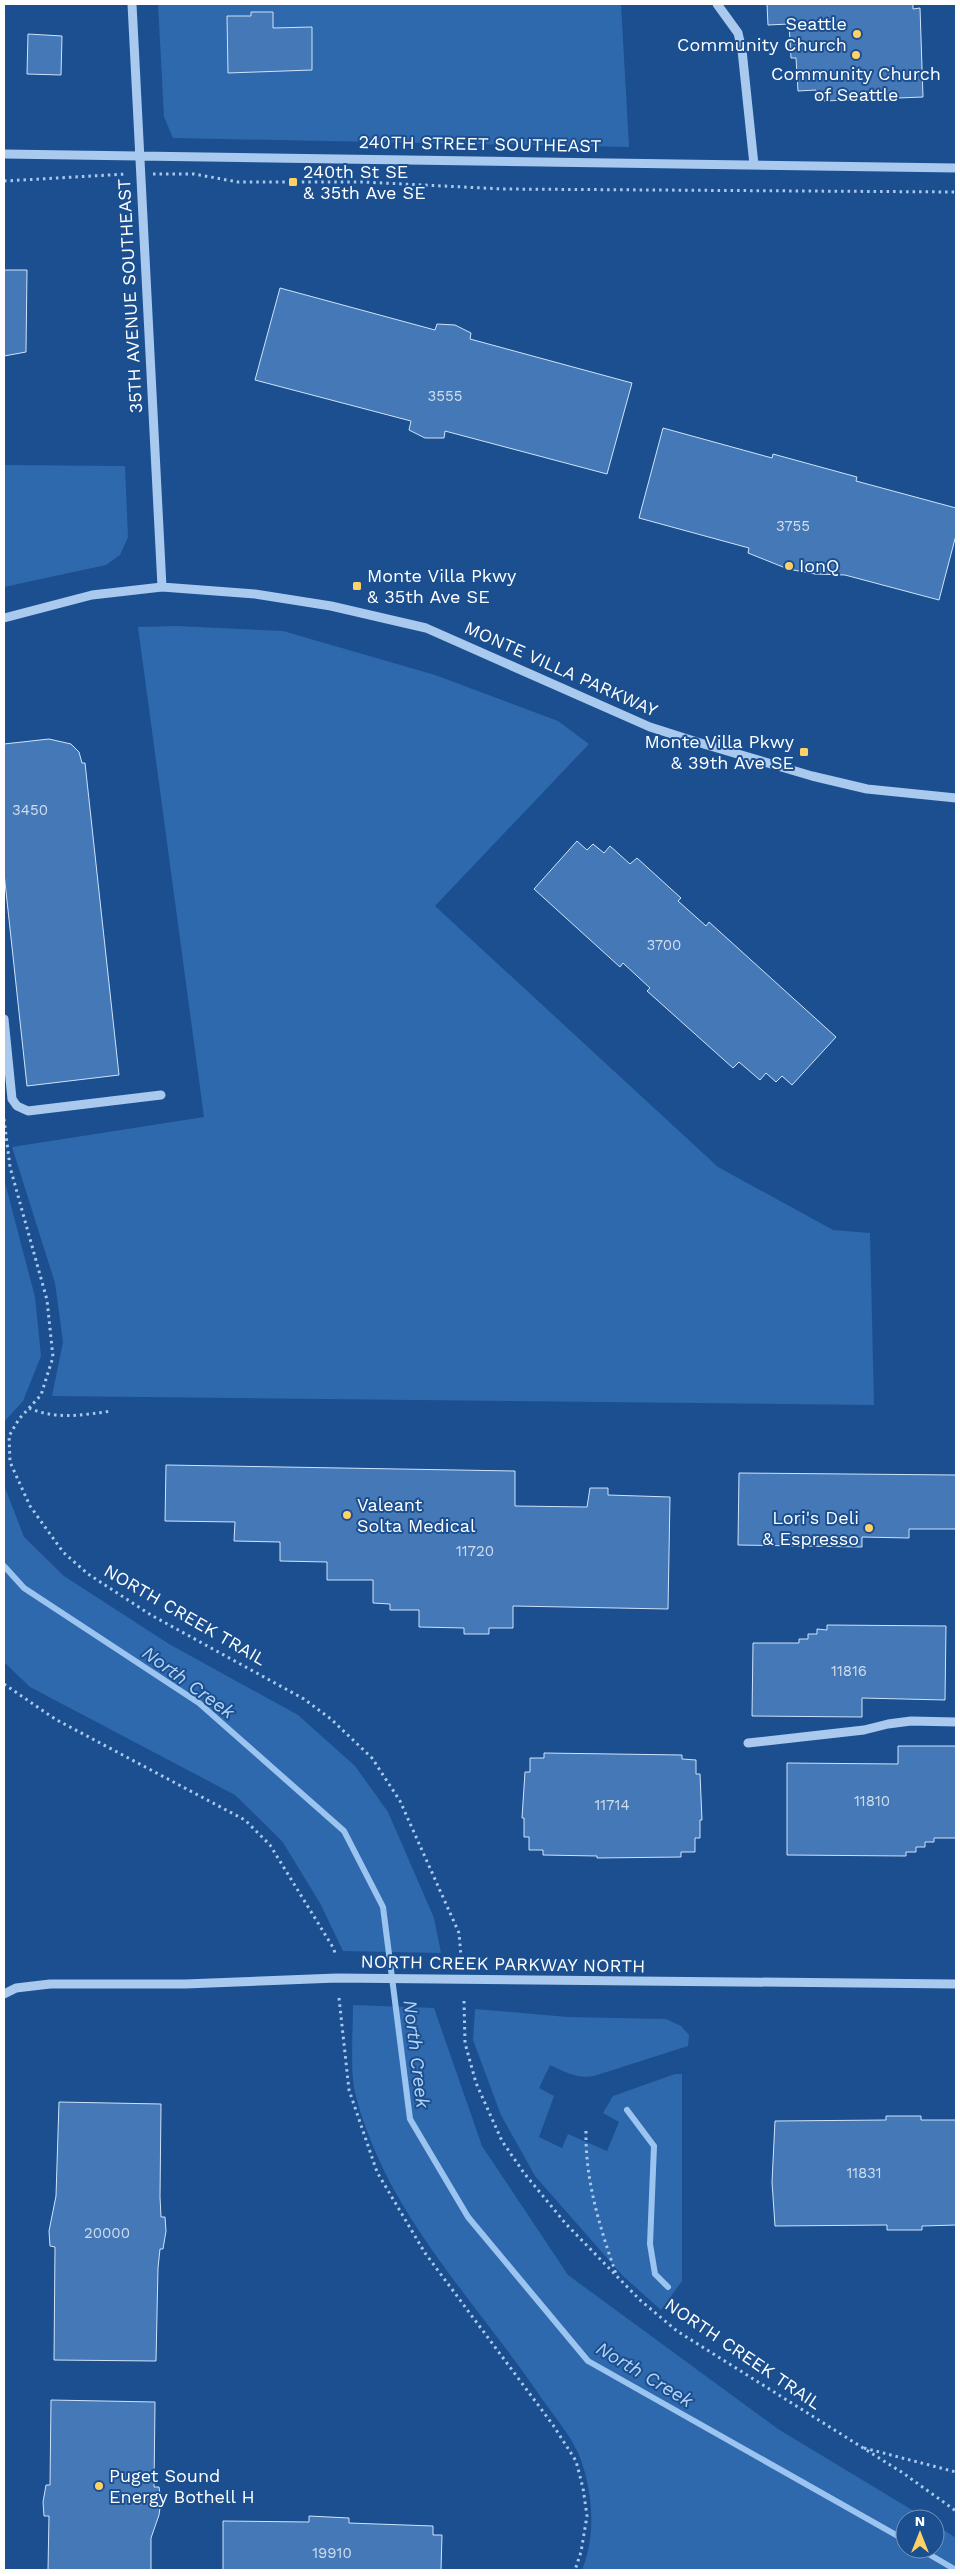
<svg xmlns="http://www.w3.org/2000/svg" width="960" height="2574" font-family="'Work Sans',sans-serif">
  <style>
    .green { fill: #2e69ad }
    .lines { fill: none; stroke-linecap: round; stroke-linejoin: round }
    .stream { stroke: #9cc4f0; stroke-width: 6 }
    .building { fill: #4478b7; stroke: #cfe3fa }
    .path { stroke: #a9c9ee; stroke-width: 3; stroke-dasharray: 2.5 4; stroke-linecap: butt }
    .minor { stroke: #a9c9ee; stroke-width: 9 }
    .poi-dot { fill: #ffd166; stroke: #1b4f8f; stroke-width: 2 }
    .labels { text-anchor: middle; stroke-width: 4; stroke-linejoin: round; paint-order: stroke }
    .number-label { font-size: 15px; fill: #d0dded }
    .poi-label { font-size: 18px; fill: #fff; stroke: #1b4f8f; text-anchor: start }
    .street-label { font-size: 18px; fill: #fff; stroke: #1b4f8f }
    .water-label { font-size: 19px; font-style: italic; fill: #b5d3f5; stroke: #1b4f8f }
  </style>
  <rect width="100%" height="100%" fill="#1b4f8f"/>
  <path class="green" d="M158,4H621L629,147L173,138L164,117Z
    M4,465L125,466L128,537L120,555L106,565L4,587Z
    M177,626L283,631L435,675L558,721L589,744L435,906L718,1167L833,1230L870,1233L874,1405L52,1396L63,1342L55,1283L12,1147L204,1117L138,627Z
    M4,1179L35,1297L41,1356L23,1401L4,1422Z
    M4,1485L24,1537L64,1576L169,1644L298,1715L355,1766L388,1812L434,1918L441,1953L343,1951L320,1903L282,1841L235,1795L30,1687L4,1662Z
    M353,2005L434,2008L482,2146L568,2275L778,2429L927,2519H905V2549H935V2524L956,2538V2570H582C596,2535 593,2495 581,2460C572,2435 550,2412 536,2390C482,2312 409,2234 373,2146C366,2129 359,2110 355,2092C350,2071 353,2029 353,2005Z
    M475,2009L568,2017L666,2019L681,2026L689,2035L688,2046L594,2076C577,2079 565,2072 550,2065L539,2088L554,2096L539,2137L562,2148L568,2134L607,2151L619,2122L603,2113L613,2096L675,2074H682V2281L661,2310L622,2275L535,2176L501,2115L473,2040Z"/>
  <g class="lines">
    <path class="stream" d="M4,1566L24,1588L199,1703L344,1831L383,1907L410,2119L468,2217L588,2361L905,2540
      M627,2110L654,2146L650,2244L655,2274L668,2287
      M920,2549L956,2570"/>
  </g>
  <path class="building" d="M767,4H913V9L920,8L923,97L824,101V97L817,98L816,90L798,91L796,58H791L789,24L768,25Z
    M251,12H273V28L312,27V70L228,73L227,16H251Z
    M28,34L62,36L61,75L27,74Z
    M4,270H27L26,352L4,356Z
    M280,288L435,330L437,324L455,325L471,333L470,339L632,383L607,474L445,431L444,438H425L409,430L411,421L255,380Z
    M663,428L772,458L773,454L857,477L856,481L956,508V535L939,600L845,575L815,574L788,569L748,553L749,548L639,518Z
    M49,739L71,744L79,752L82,763H85L119,1075L27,1086L4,873V744Z
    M577,841L587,850L593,844L604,853L610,846L630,864L637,858L681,898L678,901L706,926L709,922L836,1037L792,1085L782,1076L776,1082L766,1073L760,1080L739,1062L733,1068L647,991L650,988L623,963L620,967L534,889Z
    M166,1465L515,1471V1506L587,1507L590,1488H608V1495L670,1497L668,1609L513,1606V1628H489V1634H464V1628L419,1627V1610H390V1604L373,1603V1580H327V1562L280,1561V1542L234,1541L235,1522L165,1521Z
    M739,1473L956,1475V1529H909V1538L862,1537V1547L738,1545Z
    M827,1625L946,1626L945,1700L862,1698V1717L752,1716L753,1643H799V1639H808V1634H817V1629L827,1630Z
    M898,1746H956V1838H934V1842H925V1847H916V1852H906V1856L787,1855V1763L898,1764Z
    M544,1753L682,1755V1759L696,1760V1774H700L702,1820H700V1838H695V1852H681V1857L597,1858V1856L543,1855V1850H529V1837H524V1818H522L525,1772H530V1758H544Z
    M59,2102L161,2104L160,2197L161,2217H165L166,2231L163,2249H160L158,2268L156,2361L54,2360L55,2247L50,2246L49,2231L56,2196Z
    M886,2116H921V2120H956V2225L922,2226V2230H887V2225L775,2226L772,2182L775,2121L886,2120Z
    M51,2400L155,2402L154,2487H159L161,2501L159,2515L151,2538V2570H48L49,2516H44L43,2502L46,2485H50Z
    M309,2516L349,2518V2523L433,2526V2535H442L441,2570H223V2521L309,2522Z"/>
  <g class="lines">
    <path class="path" d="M153,174H194L238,182H363L503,189L956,192
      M4,181L127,174
      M4,1119L10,1167L47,1300L53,1357L41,1395L19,1419L9,1436L10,1462L30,1506L63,1552L88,1574L151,1615L304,1699L331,1719L372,1758L400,1801L459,1933L461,1956
      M29,1408C56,1420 83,1415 112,1411
      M4,1684L55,1719L245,1820L270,1845L334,1949L335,1954
      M339,1998L349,2090L377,2172L425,2253L553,2425L576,2461L583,2488L587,2516L581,2552L575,2570
      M464,2001L465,2043L476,2083L502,2141L524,2173L566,2224L640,2300L677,2331L903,2473L956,2511
      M586,2131C585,2180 600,2228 616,2274
      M864,2448L956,2472"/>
    <path class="minor" d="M132,4L162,587
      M717,4L738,33L742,50L754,165
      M4,154L956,168
      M4,618L92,595L162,587L255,594L331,606L426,628L650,727L697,742L812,776L867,789L956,798
      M4,1019L12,1099L17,1106L28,1111L161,1095
      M748,1743L864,1730L888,1724L911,1721L956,1722
      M4,1994L16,1988L50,1984H185L337,1978L956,1984"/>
  </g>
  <g class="poi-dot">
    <circle cx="857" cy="34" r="5"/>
    <circle cx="856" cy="55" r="5"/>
    <rect x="288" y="177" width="10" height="10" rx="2.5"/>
    <circle cx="789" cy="566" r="5"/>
    <rect x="352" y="581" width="10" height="10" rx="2.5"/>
    <rect x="799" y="747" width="10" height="10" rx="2.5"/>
    <circle cx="347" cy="1515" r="5"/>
    <circle cx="869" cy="1528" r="5"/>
    <circle cx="99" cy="2486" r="5"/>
  </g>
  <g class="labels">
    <g class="number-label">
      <text x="445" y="401">3555</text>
      <text x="793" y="531">3755</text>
      <text x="30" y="815">3450</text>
      <text x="664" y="950">3700</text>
      <text x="475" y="1556">11720</text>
      <text x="849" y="1676">11816</text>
      <text x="872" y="1806">11810</text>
      <text x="612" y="1810">11714</text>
      <text x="864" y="2178">11831</text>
      <text x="107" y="2238">20000</text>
      <text x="332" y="2558">19910</text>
    </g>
    <g class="poi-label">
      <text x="847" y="30" text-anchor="end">Seattle<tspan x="847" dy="21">Community Church</tspan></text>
      <text x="856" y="80" text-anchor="middle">Community Church<tspan x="856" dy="21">of Seattle</tspan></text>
      <text x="303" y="178">240th St SE<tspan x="303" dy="21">&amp; 35th Ave SE</tspan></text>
      <text x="799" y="572">IonQ</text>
      <text x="367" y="582">Monte Villa Pkwy<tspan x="367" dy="21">&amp; 35th Ave SE</tspan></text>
      <text x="794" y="748" text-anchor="end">Monte Villa Pkwy<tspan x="794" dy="21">&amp; 39th Ave SE</tspan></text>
      <text x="357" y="1511">Valeant<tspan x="357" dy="21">Solta Medical</tspan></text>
      <text x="859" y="1524" text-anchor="end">Lori's Deli<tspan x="859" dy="21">&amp; Espresso</tspan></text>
      <text x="109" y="2482">Puget Sound<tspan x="109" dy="21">Energy Bothell H</tspan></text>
    </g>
    <g class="street-label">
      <text transform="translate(480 144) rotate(1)" y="6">240TH STREET SOUTHEAST</text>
      <text transform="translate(130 296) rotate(-93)" y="6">35TH AVENUE SOUTHEAST</text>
      <text transform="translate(561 669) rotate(24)" y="6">MONTE VILLA PARKWAY</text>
      <text transform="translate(185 1615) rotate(30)" y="6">NORTH CREEK TRAIL</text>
      <text transform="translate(503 1964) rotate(1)" y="6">NORTH CREEK PARKWAY NORTH</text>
      <text transform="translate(743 2354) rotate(34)" y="6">NORTH CREEK TRAIL</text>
    </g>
    <g class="water-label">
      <text transform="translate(189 1682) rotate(36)" y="7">North Creek</text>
      <text transform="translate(417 2054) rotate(83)" y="7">North Creek</text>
      <text transform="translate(645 2374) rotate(31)" y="7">North Creek</text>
    </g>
  </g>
  <rect width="960" height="2574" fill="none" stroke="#ffffff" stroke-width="10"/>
  <g transform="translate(920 2534)"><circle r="24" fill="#1b4f8f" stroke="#7695bc"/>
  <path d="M0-4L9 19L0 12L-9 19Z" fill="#ffd166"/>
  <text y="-8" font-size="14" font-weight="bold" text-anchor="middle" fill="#ffffff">N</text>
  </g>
</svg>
